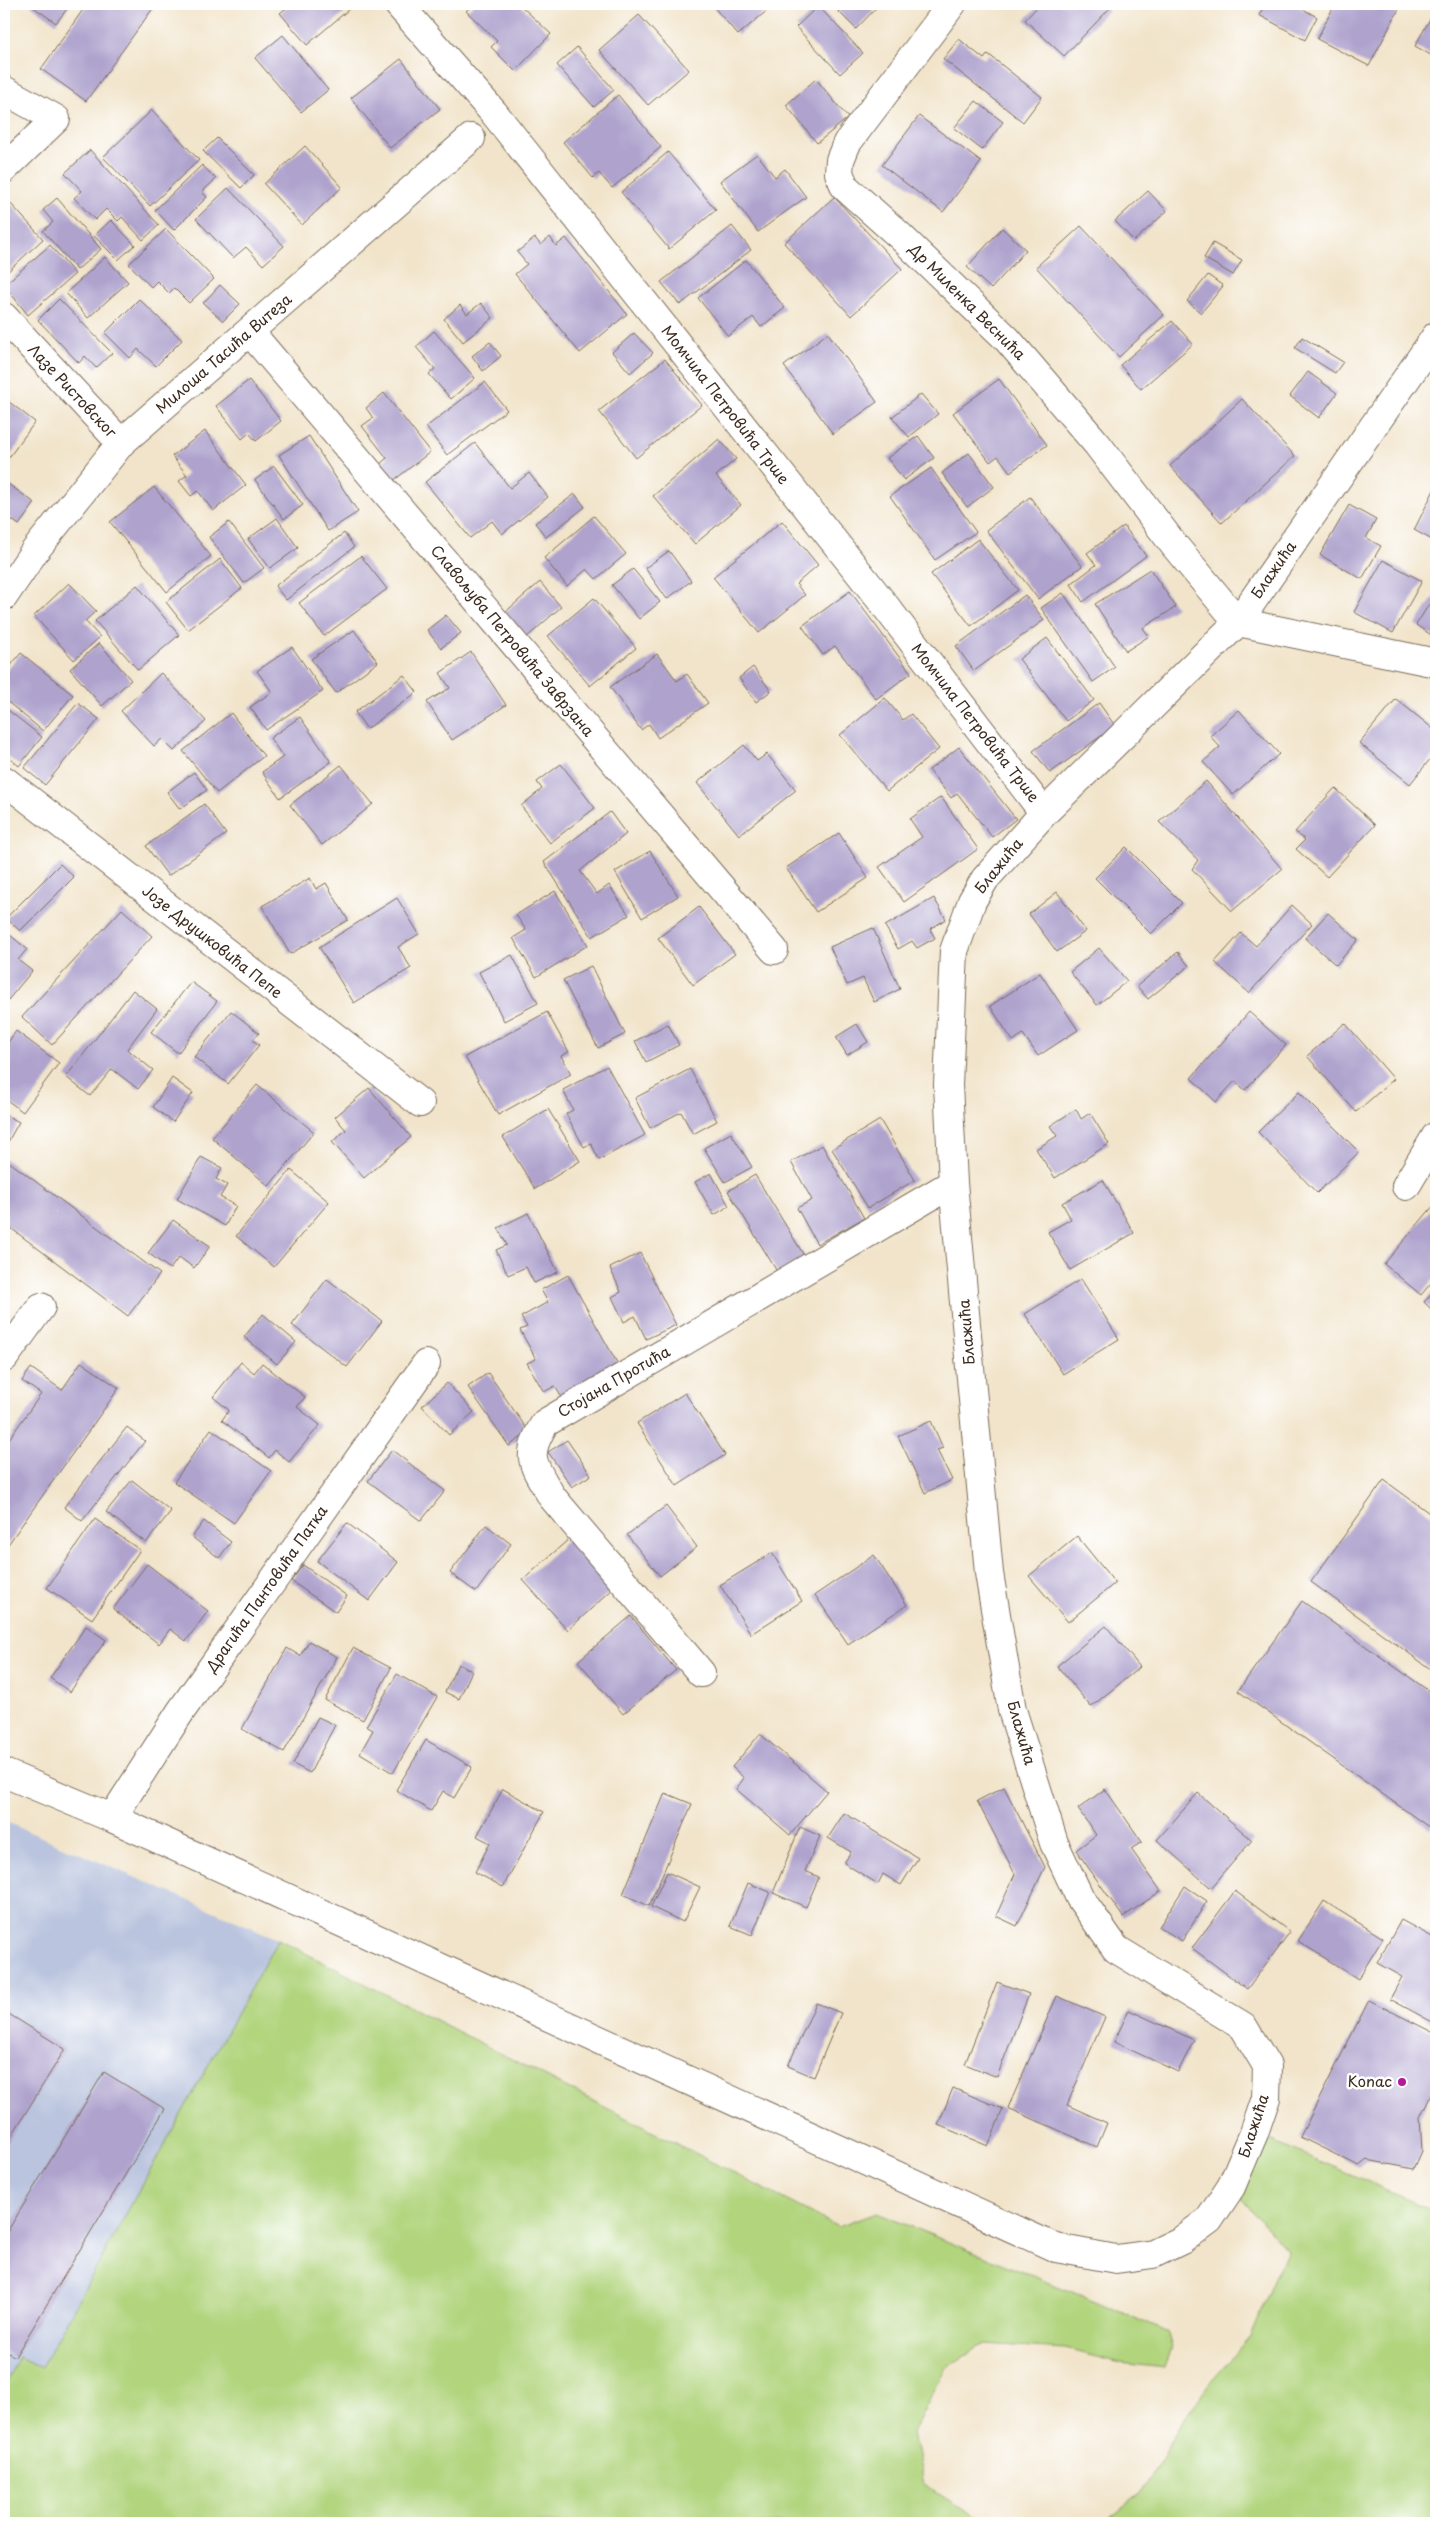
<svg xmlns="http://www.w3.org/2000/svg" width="1440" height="2527" font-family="'Playpen Sans',sans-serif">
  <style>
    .industrial { fill: #bac4de }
    .green { fill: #b1d47d; stroke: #767f4e }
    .building { fill: #afa3cd }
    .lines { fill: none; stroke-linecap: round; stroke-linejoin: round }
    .minor-casing { stroke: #7b6b5a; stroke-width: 30 }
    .minor { stroke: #fff; stroke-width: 28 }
    .poi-dot { fill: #b5179e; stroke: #fff; stroke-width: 2 }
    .labels { text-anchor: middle; stroke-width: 5; stroke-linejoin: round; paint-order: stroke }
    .street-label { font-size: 15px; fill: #3b2a1e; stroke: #fff }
    .poi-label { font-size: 15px; fill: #3b2a1e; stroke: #fff; text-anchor: end }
  </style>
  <rect width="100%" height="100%" fill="#fff"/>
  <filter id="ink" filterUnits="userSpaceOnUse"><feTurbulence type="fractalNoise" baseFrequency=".02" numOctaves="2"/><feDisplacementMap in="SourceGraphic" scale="10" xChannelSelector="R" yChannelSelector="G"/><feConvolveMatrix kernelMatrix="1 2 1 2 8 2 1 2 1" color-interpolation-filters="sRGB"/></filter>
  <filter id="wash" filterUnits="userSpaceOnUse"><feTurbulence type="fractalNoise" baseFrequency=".0096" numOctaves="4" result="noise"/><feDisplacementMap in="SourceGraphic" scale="20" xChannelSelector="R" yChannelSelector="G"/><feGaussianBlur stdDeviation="1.12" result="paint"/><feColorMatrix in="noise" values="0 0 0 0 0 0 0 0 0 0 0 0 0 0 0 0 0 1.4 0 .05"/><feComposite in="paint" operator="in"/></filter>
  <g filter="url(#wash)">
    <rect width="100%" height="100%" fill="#f1e4ca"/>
    <path class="industrial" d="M4,1821L278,1939L41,2369L19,2357L4,2386Z"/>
    <path class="green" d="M278,1939L838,2227L877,2213L1124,2313L1168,2333L1172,2347L1165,2368L1120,2363L1065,2349L985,2344L945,2368L913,2433L924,2484L986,2523H4V2386L19,2357L41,2368Z
      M1254,2133L1432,2209L1436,2201V2523H1104L1141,2493L1184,2419L1210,2383L1250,2337L1287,2250L1231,2187Z"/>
    <g id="blocks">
      <path class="building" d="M29,4H71L56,23Z
        M87,4H156L86,101L41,69Z
        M291,4H355L307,45L280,13Z
        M474,4H519L551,34L515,71L491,47L497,41L466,11Z
        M711,4H775L738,35Z
        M831,4H870L875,9L856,29Z
        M1040,4H1111L1113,5L1064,56L1025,20Z
        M1265,4H1294L1317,17L1305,40L1259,15Z
        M1335,4H1394L1400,7L1369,66L1317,39Z
        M818,6L863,53L840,74L796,27Z
        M1436,8V58L1415,46Z
        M639,15L689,70L648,105L599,50Z
        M283,35L328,90L301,112L255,58Z
        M959,39L984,59L988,54L1042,97L1023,122L943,59Z
        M577,47L614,90L594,107L557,65Z
        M401,59L440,109L390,148L351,98Z
        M816,79L848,118L817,143L786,105Z
        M618,95L661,147L612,188L599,173L593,178L563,142Z
        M976,101L1003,122L982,150L954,128Z
        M152,110L199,160L150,206L103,157Z
        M919,116L981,162L943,212L882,165Z
        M217,138L254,175L241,188L203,151Z
        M305,146L342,187L302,225L264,184Z
        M90,150L159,225L143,240L122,217L118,221L106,209L95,220L74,198L82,191L65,173Z
        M668,152L716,210L669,249L621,192Z
        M757,154L775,177L785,169L806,197L758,232L720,181Z
        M202,165L216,179L202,192L207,197L174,230L155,210Z
        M228,188L284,246L263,265L246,247L233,258L196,219Z
        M1148,191L1167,211L1134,241L1115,221Z
        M834,197L902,269L851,316L784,243Z
        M57,198L101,249L77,270L43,231L53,222L43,210Z
        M11,204L43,239L4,275V211Z
        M111,220L135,245L118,260L94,236Z
        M732,226L751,250L680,305L661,282Z
        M1081,226L1164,315L1119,357L1036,267Z
        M1002,228L1026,250L991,289L967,267Z
        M166,229L214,279L189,303L174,288L169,293L157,281L151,287L129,264Z
        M550,237L556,246L566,238L627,314L580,353L515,274L527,264L517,252L535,238L541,245Z
        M1213,243L1242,260L1233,275L1204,258Z
        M50,245L75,274L28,315L4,285Z
        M105,257L128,282L88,318L66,293Z
        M746,260L785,308L761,327L753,317L728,336L698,298Z
        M1208,275L1223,286L1201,313L1187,301Z
        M220,285L240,304L223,321L203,303Z
        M59,299L112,353L96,368L85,356L79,363L38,320Z
        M139,299L182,340L156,366L138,349L130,358L105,333Z
        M481,303L493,318L463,342L444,319L460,305L467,314Z
        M1172,321L1193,344L1141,389L1120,365Z
        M434,331L475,378L451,399L429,374L435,369L416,347Z
        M634,333L653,353L630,373L612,352Z
        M828,333L877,402L833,434L784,366Z
        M1302,337L1343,362L1335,373L1295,348Z
        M490,342L501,356L483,371L472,356Z
        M665,359L702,405L636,458L599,411Z
        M1308,372L1337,393L1319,418L1290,396Z
        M999,379L1047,445L1010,472L998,456L990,462L953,413Z
        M249,380L281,421L256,441L249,433L242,439L216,406Z
        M485,382L507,410L447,455L426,427Z
        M384,393L430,452L393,481L380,464L387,458L362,426L373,418L366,408Z
        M921,394L938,414L909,437L892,417Z
        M4,398L35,422L4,464Z
        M1242,399L1295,456L1222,523L1170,466Z
        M205,431L246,485L213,511L198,491L191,496L179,481L187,475L172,456Z
        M309,436L358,512L328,531L279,455Z
        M918,436L934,458L904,480L887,458Z
        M719,439L736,459L716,476L741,505L695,544L653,496Z
        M475,443L510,488L529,473L548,497L502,534L492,521L470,538L425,482Z
        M969,453L994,487L967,507L942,473Z
        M274,466L303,505L284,519L255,480Z
        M931,468L976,532L935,560L890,496Z
        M4,481L35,503L19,525L4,514Z
        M1436,486V542L1414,530Z
        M154,487L211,556L167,592L110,522Z
        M575,494L585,507L546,537L535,523Z
        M1030,497L1082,566L1038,599L986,530Z
        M1349,505L1376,520L1366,538L1381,546L1362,579L1320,555Z
        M594,516L626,554L596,579L587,569L567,586L544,558Z
        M277,518L298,548L270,568L248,539Z
        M782,521L818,565L796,584L805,595L759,633L713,577Z
        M229,522L264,568L244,583L209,537Z
        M1124,526L1146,556L1083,602L1071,584L1096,565L1087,553Z
        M344,533L354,547L286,600L275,586Z
        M978,539L1018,590L971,626L931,574Z
        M669,551L691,581L667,599L645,568Z
        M361,556L387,589L324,636L299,603Z
        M220,559L242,588L188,630L166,602Z
        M1383,560L1422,581L1393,633L1354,612Z
        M633,569L660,602L639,619L612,585Z
        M1150,569L1176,607L1143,628L1149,636L1126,651L1095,604Z
        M540,582L561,607L525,639L503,614Z
        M69,583L96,611L85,621L100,637L74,660L34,616Z
        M137,585L179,635L138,670L95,621Z
        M850,591L911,673L876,699L835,646L823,655L802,626Z
        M1063,593L1115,667L1093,682L1041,608Z
        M1436,593V638L1416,625Z
        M1025,595L1044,620L974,671L956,646Z
        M594,598L636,648L590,686L548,636Z
        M446,615L461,633L441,648L427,630Z
        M354,630L378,662L336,693L311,659Z
        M1047,638L1094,700L1066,721L1019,659Z
        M99,643L131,680L102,706L70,669Z
        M292,647L323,691L266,730L250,707L272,692L257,671Z
        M471,652L506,705L452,740L427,702L450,688L440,673Z
        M21,653L73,695L43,731L4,699V674Z
        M657,654L677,681L687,674L708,703L658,738L649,724L641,730L610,687Z
        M753,667L771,691L756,702L739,678Z
        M161,673L206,721L174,751L162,739L154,746L121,711Z
        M404,675L417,692L367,729L355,712Z
        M885,698L903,720L911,714L939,749L887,791L840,735Z
        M1396,699L1436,731V752L1410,784L1359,743Z
        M78,703L99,719L45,785L24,768Z
        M1099,703L1115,726L1050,773L1033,751Z
        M4,707L42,737L19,766L4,753Z
        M1239,710L1279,754L1233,795L1203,762L1220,747L1210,736Z
        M231,713L264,756L217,793L183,751Z
        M300,717L331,762L280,798L262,772L283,757L270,738Z
        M744,745L757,761L767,754L796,790L739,835L697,783Z
        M959,747L1016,819L992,837L957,793L951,798L929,770Z
        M561,764L595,808L550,843L521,806L542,789L537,782Z
        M341,765L373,804L322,845L290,805Z
        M194,772L207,790L180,809L167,792Z
        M1206,781L1282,869L1232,911L1192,869L1198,860L1159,822Z
        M1335,788L1375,825L1327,877L1296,849L1305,840L1295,832Z
        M941,797L978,849L904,902L879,867L922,837L910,819Z
        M204,804L226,834L168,876L146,846Z
        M610,812L626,834L580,871L597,894L609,885L629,915L592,937L544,862Z
        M839,833L868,878L816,912L786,868Z
        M1126,847L1182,903L1151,934L1095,878Z
        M650,851L678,896L642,918L615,872Z
        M60,864L74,877L20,931L6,918Z
        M310,878L316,889L326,883L348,920L290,954L262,906Z
        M555,891L588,945L536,977L513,938L526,930L516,915Z
        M1057,892L1086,931L1057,952L1029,914Z
        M397,898L419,934L398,947L411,968L354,1003L319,947Z
        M934,898L946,919L930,929L935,938L917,948L912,941L898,949L885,926Z
        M1292,905L1312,924L1249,993L1215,962L1241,933L1256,946Z
        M699,907L735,954L693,985L658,938Z
        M122,909L152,936L52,1045L22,1017Z
        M1328,913L1358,940L1336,965L1305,938Z
        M873,928L900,989L874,1002L863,978L847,985L830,947Z
        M4,930L27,949L18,960L32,971L8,1000L4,997Z
        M1099,948L1127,981L1097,1005L1070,972Z
        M1178,952L1189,966L1148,999L1137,986Z
        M512,955L538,1003L504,1021L479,972Z
        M591,966L625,1034L598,1048L563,980Z
        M1040,973L1078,1030L1038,1056L1023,1034L1013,1041L990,1006Z
        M191,982L217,1001L178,1053L151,1032Z
        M133,990L157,1009L127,1049L153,1070L138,1089L112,1069L90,1096L66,1077Z
        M231,1011L259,1033L253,1040L259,1045L228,1084L194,1057Z
        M547,1012L569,1052L561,1056L571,1074L498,1115L465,1057Z
        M1249,1012L1286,1045L1245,1090L1235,1081L1216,1102L1191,1078Z
        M1345,1023L1394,1079L1356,1112L1307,1056Z
        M668,1024L679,1045L646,1062L635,1041Z
        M857,1024L868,1042L847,1055L836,1037Z
        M16,1031L59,1063L23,1112L4,1098V1048Z
        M607,1066L645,1135L599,1160L591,1143L584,1147L566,1114L573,1110L563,1090Z
        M690,1069L717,1121L693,1134L681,1112L650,1128L635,1098Z
        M172,1078L193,1093L173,1122L153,1107Z
        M257,1085L314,1132L269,1186L212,1138Z
        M369,1088L411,1137L364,1178L332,1142L346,1130L335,1117Z
        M1299,1092L1359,1152L1317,1193L1258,1132Z
        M548,1109L580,1161L535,1189L503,1137Z
        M1076,1109L1081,1119L1090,1113L1109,1144L1055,1178L1036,1149L1057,1136L1050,1126Z
        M4,1114L19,1122L6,1145L4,1143Z
        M880,1120L915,1180L868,1208L832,1149Z
        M731,1133L752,1167L725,1182L704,1148Z
        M822,1145L864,1218L817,1244L797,1208L812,1200L791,1162Z
        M201,1157L222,1168L216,1179L227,1185L220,1197L236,1206L225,1226L177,1199Z
        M4,1158L160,1274L128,1316L4,1223Z
        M291,1170L329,1202L274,1267L236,1236Z
        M711,1173L729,1206L714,1215L695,1182Z
        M755,1175L805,1257L778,1273L728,1191Z
        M1103,1180L1134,1233L1070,1270L1048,1232L1071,1219L1062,1203Z
        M1435,1204L1436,1277L1421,1295L1384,1264Z
        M528,1213L558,1272L534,1283L526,1267L508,1275L496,1250L507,1245L498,1228Z
        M173,1220L210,1246L194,1268L179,1257L170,1269L148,1253Z
        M640,1253L676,1325L646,1339L635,1316L624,1322L612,1297L621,1292L610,1268Z
        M568,1275L620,1368L563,1400L555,1386L544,1392L527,1363L536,1359L520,1330L527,1327L521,1317L548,1302L541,1290Z
        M327,1279L382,1321L347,1367L292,1325Z
        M1081,1279L1119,1339L1063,1374L1025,1314Z
        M1436,1289V1314L1424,1302Z
        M263,1314L296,1342L277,1364L244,1337Z
        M81,1362L119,1388L4,1550V1435L9,1439L41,1394L22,1381L31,1368L62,1390Z
        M241,1362L254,1373L262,1363L305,1397L297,1407L320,1425L289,1462L275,1450L269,1458L222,1420L229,1410L213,1397Z
        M488,1373L529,1432L509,1446L468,1387Z
        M447,1383L474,1412L449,1435L422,1406Z
        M685,1393L725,1455L677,1486L637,1423Z
        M931,1421L943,1448L937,1450L952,1480L925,1493L898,1436Z
        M127,1427L145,1441L82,1521L64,1507Z
        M211,1429L271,1471L234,1523L174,1482Z
        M567,1440L591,1475L572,1487L548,1452Z
        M392,1450L445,1491L421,1521L368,1481Z
        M132,1480L171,1511L146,1543L106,1512Z
        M1384,1480L1436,1518V1673L1311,1582Z
        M666,1506L697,1547L660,1576L627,1535Z
        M95,1519L140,1550L92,1619L47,1588Z
        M204,1521L231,1542L219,1558L192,1537Z
        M347,1523L398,1562L369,1601L317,1561Z
        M486,1525L511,1544L476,1592L450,1573Z
        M1077,1536L1115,1583L1068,1622L1029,1576Z
        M570,1538L615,1587L568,1630L523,1580Z
        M772,1553L802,1601L751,1634L720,1585Z
        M874,1555L907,1605L848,1644L815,1595Z
        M147,1564L208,1611L186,1641L170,1629L159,1644L113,1609Z
        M303,1565L347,1596L336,1612L291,1581Z
        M1302,1601L1436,1696V1819L1430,1828L1238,1691Z
        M631,1616L676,1670L623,1714L578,1661Z
        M86,1626L106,1640L70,1692L50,1678Z
        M1106,1626L1140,1667L1091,1707L1057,1666Z
        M309,1641L337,1657L284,1752L242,1729L287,1648L300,1656Z
        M353,1648L391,1668L363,1720L325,1700Z
        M458,1664L472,1671L459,1699L445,1692Z
        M397,1674L437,1697L393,1773L360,1753L373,1730L366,1726Z
        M318,1717L335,1725L310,1773L293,1764Z
        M760,1734L827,1791L790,1835L736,1789L744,1778L732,1767Z
        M426,1740L472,1767L454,1798L443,1791L431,1811L396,1790Z
        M1004,1787L1045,1867L1017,1926L996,1916L1015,1874L977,1801Z
        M503,1789L544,1812L503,1887L475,1872L490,1843L477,1836Z
        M1105,1789L1142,1842L1131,1849L1161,1891L1123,1917L1076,1850L1096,1835L1078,1809Z
        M665,1793L692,1804L649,1906L623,1894Z
        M1198,1793L1252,1840L1211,1888L1157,1840Z
        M844,1813L918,1858L901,1885L883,1874L878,1884L844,1863L851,1852L828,1838Z
        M800,1827L820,1836L805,1871L819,1877L806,1907L773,1893Z
        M667,1872L700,1887L683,1922L651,1907Z
        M748,1883L770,1892L752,1935L730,1926Z
        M1185,1886L1207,1901L1182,1941L1159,1927Z
        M1235,1891L1290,1932L1247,1989L1192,1948Z
        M1324,1901L1383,1938L1358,1979L1298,1941Z
        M1401,1920L1436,1939V2024L1390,1999L1402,1977L1377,1963Z
        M997,1982L1029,1994L997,2077L965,2064Z
        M1057,1996L1105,2017L1067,2105L1107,2123L1097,2147L1008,2108Z
        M1369,2000L1436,2034V2084L1420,2117L1422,2151L1414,2169L1367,2160L1359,2166L1300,2137Z
        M816,2003L841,2013L814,2077L788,2066Z
        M1129,2010L1194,2040L1178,2072L1114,2042Z
        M4,2011L65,2049L4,2148Z
        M104,2072L165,2109L15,2357L4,2350V2237Z
        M953,2088L1003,2109L988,2146L938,2125Z"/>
    </g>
  </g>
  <g filter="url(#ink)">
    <use href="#blocks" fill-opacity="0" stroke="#7b6b5a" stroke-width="1"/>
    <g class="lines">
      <g class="minor-casing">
        <path id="minor" d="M398,4L494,113L883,603L1044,813
          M952,4L847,143L840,160L839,173L845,187L900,236L1007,339L1097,444L1174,545L1238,622L1436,663
          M4,90L56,119L4,169
          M4,317L121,443
          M250,332L774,950
          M4,596L34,552L121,443L471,138
          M4,780L420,1103
          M1406,1186L1436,1136
          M4,1358L41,1307
          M701,1673L552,1497C534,1465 523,1458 545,1423L953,1183
          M4,1773L112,1818L1056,2248L1116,2259L1153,2254L1182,2240L1209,2220L1231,2187L1254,2133L1266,2098L1267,2066L1243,2026L1116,1949L1080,1898L1054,1843L1012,1710L989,1573L953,1183L948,1085L954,951L972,901L985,879L1044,813L1238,622L1436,336
          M112,1818L181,1711L426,1364"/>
      </g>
      <use href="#minor" class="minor"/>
    </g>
  </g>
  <circle class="poi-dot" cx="1402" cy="2082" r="5"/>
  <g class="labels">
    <g class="street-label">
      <text transform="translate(967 302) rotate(45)" y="5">Др Миленка Веснића</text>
      <text transform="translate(224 354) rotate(-41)" y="5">Милоша Тасића Витеза</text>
      <text transform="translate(72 391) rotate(47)" y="5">Лазе Ристовског</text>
      <text transform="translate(725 405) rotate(52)" y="5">Момчила Петровића Трше</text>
      <text transform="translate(1274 570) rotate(-55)" y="5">Блажића</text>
      <text transform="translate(512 641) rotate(50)" y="5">Славољуба Петровића Заврзана</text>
      <text transform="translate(975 723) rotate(52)" y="5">Момчила Петровића Трше</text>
      <text transform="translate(999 866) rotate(-51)" y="5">Блажића</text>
      <text transform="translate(212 942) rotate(38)" y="5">Јозе Друшковића Пепе</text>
      <text transform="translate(967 1332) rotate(-95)" y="5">Блажића</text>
      <text transform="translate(614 1382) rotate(-30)" y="5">Стојана Протића</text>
      <text transform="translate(267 1589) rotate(-55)" y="5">Драгића Пантовића Патка</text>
      <text transform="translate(1021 1733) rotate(74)" y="5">Блажића</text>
      <text transform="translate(1254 2126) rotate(-72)" y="5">Блажића</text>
    </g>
    <g class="poi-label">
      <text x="1392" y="2087">Konac</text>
    </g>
  </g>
  <rect width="1440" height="2527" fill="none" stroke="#fff" stroke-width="20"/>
</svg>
